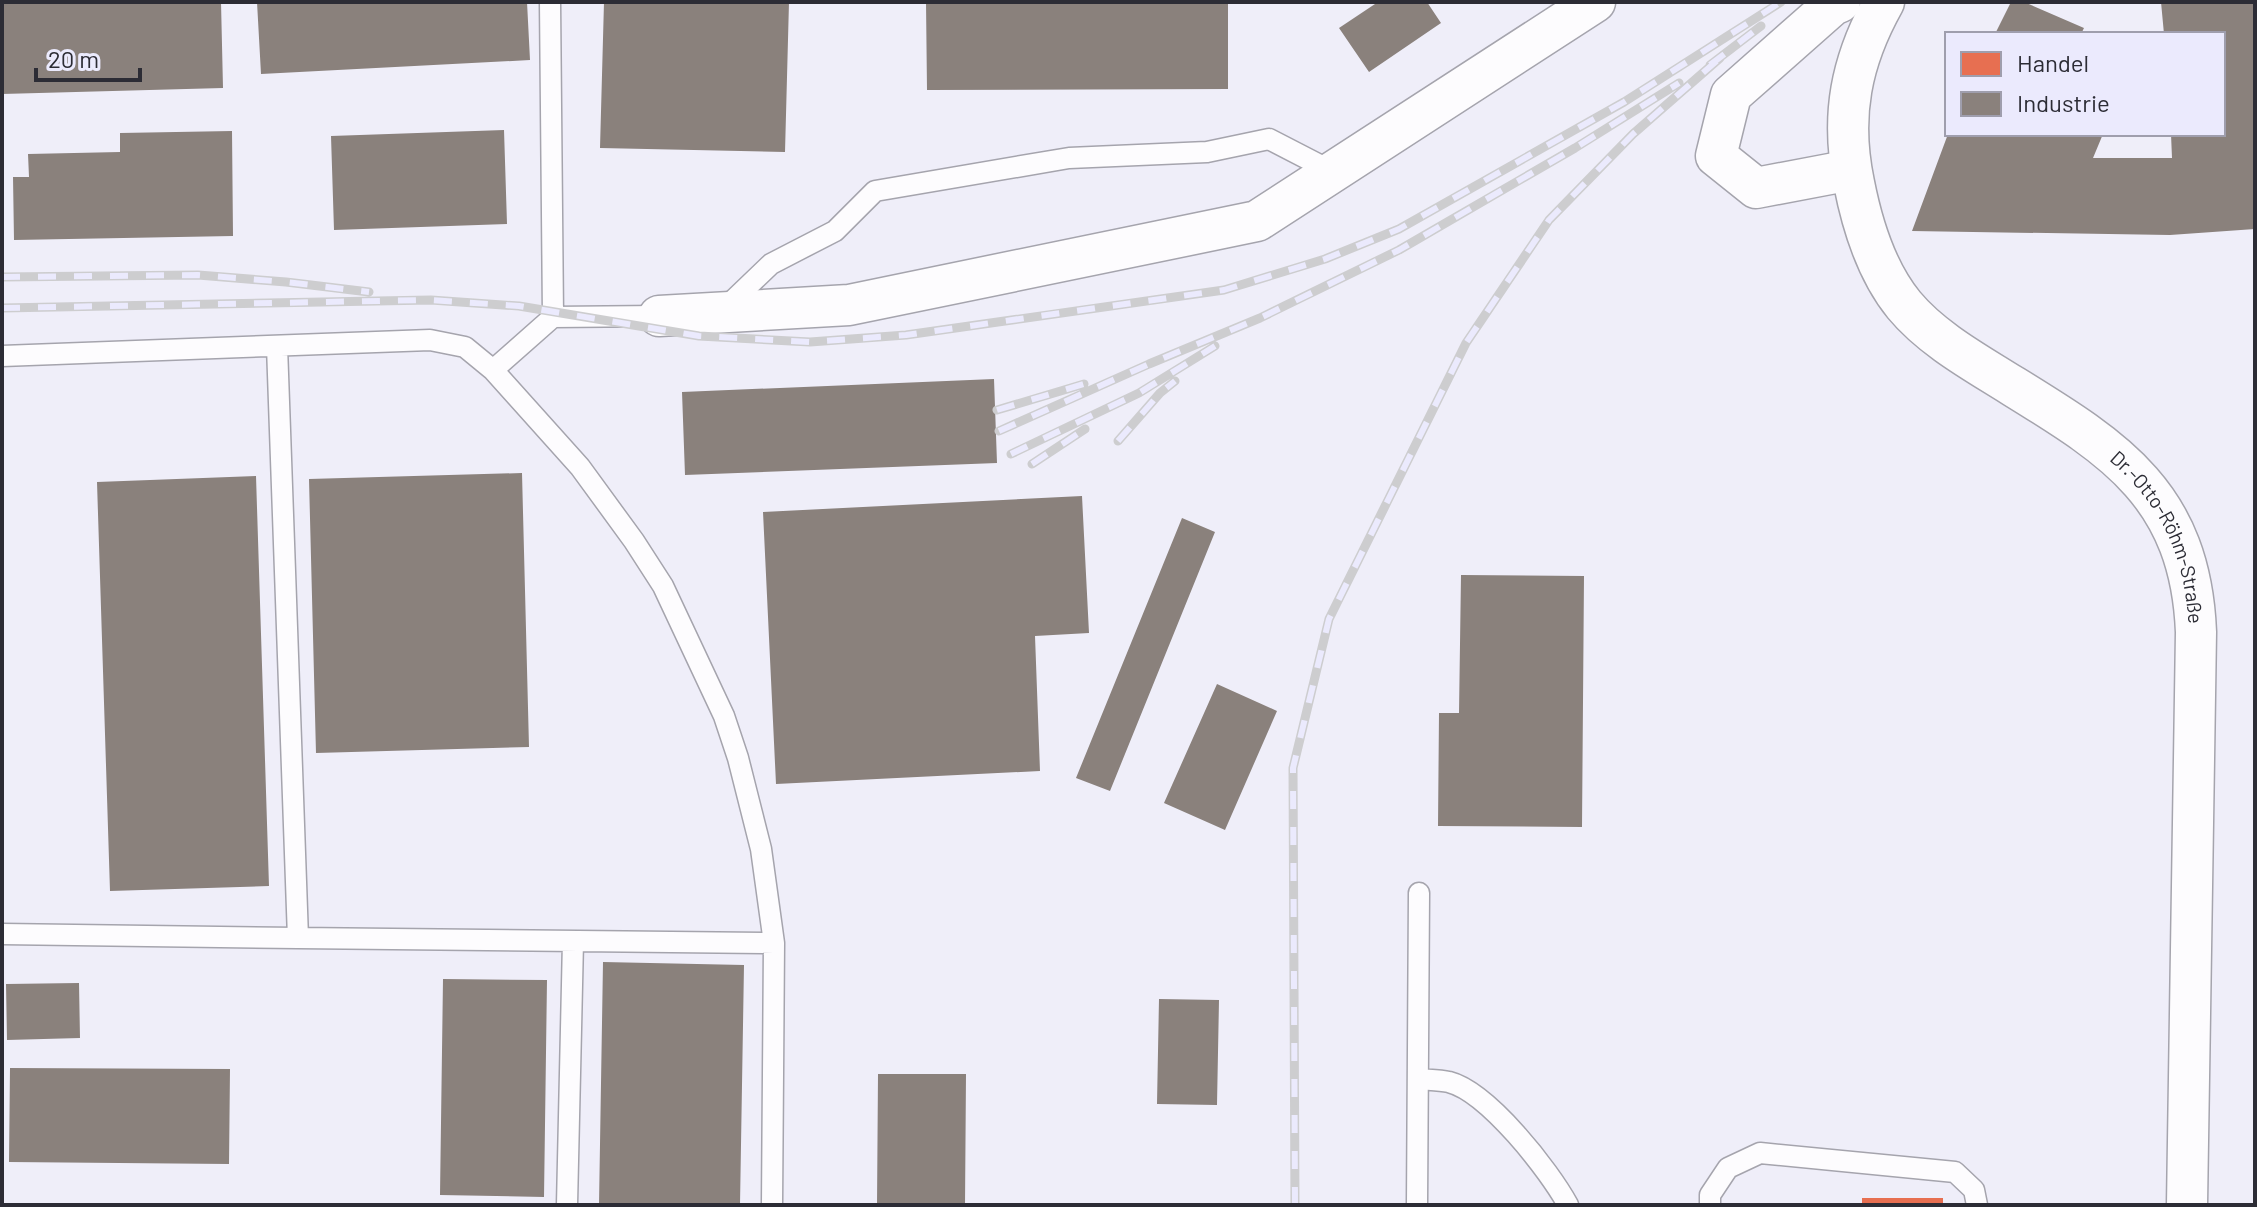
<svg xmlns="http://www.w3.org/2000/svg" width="2257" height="1207" font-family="Barlow,sans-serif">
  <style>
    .shops { fill: #e76f51 }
    .industry { fill: #8a817c }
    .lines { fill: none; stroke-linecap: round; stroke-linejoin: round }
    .lane-casing { stroke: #a5a4ad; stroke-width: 23 }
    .street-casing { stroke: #a5a4ad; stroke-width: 43 }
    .lane { stroke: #fdfcfe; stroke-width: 20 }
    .street { stroke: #fdfcfe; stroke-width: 40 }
    .rail-casing { stroke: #cdcdcf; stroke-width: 9 }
    .rail { stroke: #ebeafd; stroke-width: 6; stroke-dasharray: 18; stroke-linecap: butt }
    .labels { text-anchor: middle; stroke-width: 8; stroke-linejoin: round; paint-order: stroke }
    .street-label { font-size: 20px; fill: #2c2c35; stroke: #ebeafd }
  </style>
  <rect width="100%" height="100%" fill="#efeef9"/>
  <path class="shops" d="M1862,1198H1943V1205H1862Z"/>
  <path class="industry" d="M2,2H221L223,88L2,94Z
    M257,2H527L530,60L261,74Z
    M604,2H789L785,152L600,148Z
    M926,2H1228V89L927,90Z
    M1378,2H1427L1441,23L1369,72L1339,28Z
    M2011,2H2024L2084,28L2081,34H1995Z
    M2161,2H2255V229L2170,235L1912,231L1948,134H2103L2093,158H2172L2171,134H2223V34H2164Z
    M504,130L507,224L334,230L331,136Z
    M232,131L233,236L14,240L13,177H29L28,154L120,152V133Z
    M994,379L997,463L685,475L682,392Z
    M522,473L529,747L316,753L309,479Z
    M256,476L269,886L110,891L97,482Z
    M1082,496L1089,633L1035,636L1040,771L776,784L763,512Z
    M1182,518L1215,532L1110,791L1076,778Z
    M1461,575L1584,576L1582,827L1438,826L1439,713H1459Z
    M1217,684L1277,711L1225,830L1164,803Z
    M603,962L744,965L740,1205H599Z
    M443,979L547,980L544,1197L440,1195Z
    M79,983L80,1038L7,1040L6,984Z
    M1159,999L1219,1000L1217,1105L1157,1104Z
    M10,1068L230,1069L229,1164L9,1162Z
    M878,1074H966L965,1205H877Z"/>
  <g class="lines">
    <g class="lane-casing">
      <path id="lane" d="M550,2L553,317L659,316
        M723,310L771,264L835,231L875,191L1069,158L1207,152L1269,139L1333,172
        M277,346L298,938L774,943
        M2,356L430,340L465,347L493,370L553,317
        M493,370L580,467L634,541L663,586L724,716L738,758L761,849L774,943L772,1205
        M2,934L298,938
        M1418,1079C1428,1080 1439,1080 1449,1082C1488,1092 1549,1170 1568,1205
        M567,1205L573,941
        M1417,1205L1419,893
        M1710,1205V1195L1728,1168L1760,1153L1955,1172L1974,1190L1977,1205"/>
    </g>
    <g class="street-casing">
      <g id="street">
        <path d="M1840,2L1833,5L1731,95L1716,156L1756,188L1851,170"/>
        <path id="s1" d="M1884,2C1851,61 1840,116 1854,183C1862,224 1877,272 1904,305C1928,334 1964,356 1995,375C2106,444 2190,487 2196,632L2187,1205"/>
        <path d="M659,316L849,305L1257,221L1595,2"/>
      </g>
    </g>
    <use href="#lane" class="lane"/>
    <use href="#street" class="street"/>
    <g class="rail-casing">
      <path id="rail" d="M1710,65L1761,26
        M2,277L198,275L286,282L369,292
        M2,308L431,300L519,306L699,336L810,342L906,335L1224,290L1325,259L1399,229L1624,102L1781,2
        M997,410L1084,384
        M999,431L1149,364L1260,318L1399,250L1575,148L1679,83
        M1118,441L1160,393L1175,381
        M1011,454L1139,393L1215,346
        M1032,464L1085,429
        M1295,1205L1293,768L1329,619L1466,343L1549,220L1633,134L1720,58"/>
    </g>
    <use href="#rail" class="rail"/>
  </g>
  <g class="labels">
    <g class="street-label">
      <text dy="7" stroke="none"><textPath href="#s1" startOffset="676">Dr.-Otto-Röhm-Straße</textPath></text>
    </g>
  </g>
  <rect width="2257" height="1207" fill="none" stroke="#2c2c35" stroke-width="8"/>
  <rect x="1945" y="32" width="280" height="104" fill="#ebeafd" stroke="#9f9ead" stroke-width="2"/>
  <rect x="1961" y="52" width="40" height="24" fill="#e76f51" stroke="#9f9ead" stroke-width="2"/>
  <text x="2017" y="72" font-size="24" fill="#2c2c35">Handel</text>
  <rect x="1961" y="92" width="40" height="24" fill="#8a817c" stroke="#9f9ead" stroke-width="2"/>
  <text x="2017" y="112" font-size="24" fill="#2c2c35">Industrie</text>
  <path d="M36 68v12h104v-12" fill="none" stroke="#2c2c35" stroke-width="4"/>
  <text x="48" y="68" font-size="24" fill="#2c2c35" stroke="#ebeafd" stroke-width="6" paint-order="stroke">20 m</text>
</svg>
